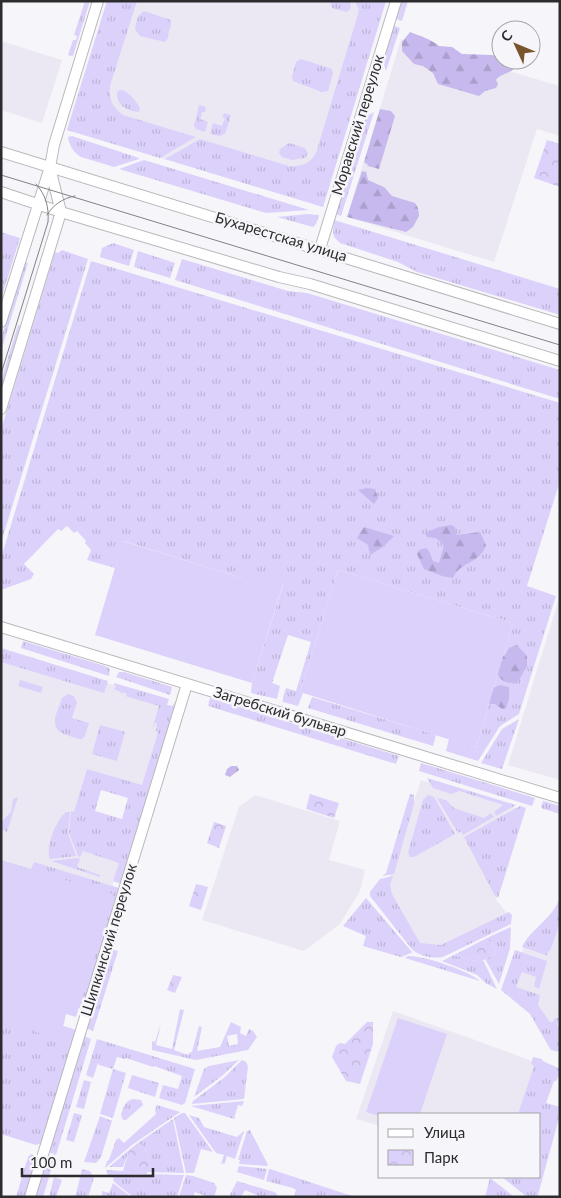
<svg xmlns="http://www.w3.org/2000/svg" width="561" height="1198" font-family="Lato,sans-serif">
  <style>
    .built { fill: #ebe8f3 }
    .grass { fill: url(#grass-tufts); fill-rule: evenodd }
    .forest { fill: url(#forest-firs) }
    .park { fill: url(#park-crowns) }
    .garden { fill: #dcd1fb }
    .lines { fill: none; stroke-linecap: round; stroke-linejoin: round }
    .minor-casing { stroke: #b9b9bc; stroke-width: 12 }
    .minor { stroke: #fff; stroke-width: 10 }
    .tram { stroke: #838285; stroke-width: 1 }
    .labels { text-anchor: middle; stroke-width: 5; stroke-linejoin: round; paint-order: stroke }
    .street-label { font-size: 15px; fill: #2c2b2d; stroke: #f6f5f9 }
  </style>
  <defs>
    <pattern id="grass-tufts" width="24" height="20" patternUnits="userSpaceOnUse" patternTransform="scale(1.25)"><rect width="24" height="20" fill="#dcd1fb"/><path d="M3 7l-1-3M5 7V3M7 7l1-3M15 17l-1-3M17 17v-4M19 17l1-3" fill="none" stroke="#bdb4d7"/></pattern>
    <pattern id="forest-firs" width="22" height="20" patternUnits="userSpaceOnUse" patternTransform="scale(1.25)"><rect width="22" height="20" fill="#c7b9ee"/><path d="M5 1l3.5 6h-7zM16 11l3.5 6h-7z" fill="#ab9fcc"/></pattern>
    <pattern id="park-crowns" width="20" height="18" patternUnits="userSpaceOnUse" patternTransform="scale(1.25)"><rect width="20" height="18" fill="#dcd1fb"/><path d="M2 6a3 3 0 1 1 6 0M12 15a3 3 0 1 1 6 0" fill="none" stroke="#bdb4d7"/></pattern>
  </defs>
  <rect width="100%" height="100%" fill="#f6f5f9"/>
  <path class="built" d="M107,1H386L323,207L67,130Z
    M401,39L560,86V136L537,129L494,262L347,217Z
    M1,41L62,60L42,123L1,110Z
    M560,595V780L508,765Z
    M1,651L167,701L141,790L91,775L72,830L124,847L110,894L1,861Z
    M421,780L523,810L496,899L508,915L442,947L417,944L386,887Z
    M255,795L340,821L329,860L365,870L360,891L340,924L304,951L202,920L239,807Z
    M560,908V1032L510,986L525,943L558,912Z
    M393,1011L464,1036L537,1063L523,1114H380V1126L356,1119Z"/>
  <path class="grass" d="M85,1H90L73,56L68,55L73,40H76L77,36L74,35Z
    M107,1H137L110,86C110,101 111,105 123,115L196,137L160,158L67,130Z
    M330,1H350L351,8L347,12L332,8Z
    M355,1H386L323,207L165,159L200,139L289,166C301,167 310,164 316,153L358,14L359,10Z
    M401,1H408L402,21L396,19Z
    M144,11L171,20V27L169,30L168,38L165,42L140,36L136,31L135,28L138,16Z
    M394,26L400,28L386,71L383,61Z
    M301,59L332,69L333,73L328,91L322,92L293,81L292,77L296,62Z
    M122,90C130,93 136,101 140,108L139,112C129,112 113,104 118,91Z
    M199,105L206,107L205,112H202L200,119L208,122L205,132L196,129L194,126Z
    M374,112L341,216L336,214L365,120L367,116Z
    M224,113L231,115L225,134L219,136L210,134L213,123L222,126L225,118L222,117Z
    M72,136L139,158V159L114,167L81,157C74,153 69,145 68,137Z
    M289,143L305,148L308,153L305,158L292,160L282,157L279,153L280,149Z
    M144,160L309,210L266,213L119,169Z
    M307,214L319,215L316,224L313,227L277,217Z
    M334,220L560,289V315L417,272L398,262L340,243L334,237L333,232Z
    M1,232L20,238L1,299Z
    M113,243L134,250L129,266L100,257L102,248Z
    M62,250L88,259L1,543V430L55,252L58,253Z
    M138,251L175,263L170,278L134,267Z
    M182,259L288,291L307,293L560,370V399L175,280Z
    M91,261L560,403V481L527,586L556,596L519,714L500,726L478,761L446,751L449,739L476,748L513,623L338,570L300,692L303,693L298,706L283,702V697L286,688L296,691L311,642L288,635L272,683L280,686L277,699L251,693L252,683L283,585L248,580L124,541L115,568L87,560L91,550L85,543L86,541L77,531L74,533L67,526L61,531L58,529L24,564L34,574L31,579L1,590V558Z
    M25,262L28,263L1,351V339Z
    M18,325L21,326L1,390V380Z
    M23,641L105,666L110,669L109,676L21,648Z
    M1,648L108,681L104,693L1,662Z
    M119,672H124L169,686L172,687L170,695L116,677Z
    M20,680L43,687L41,693L18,686Z
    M114,683L169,699L167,705L173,706L174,702L175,706L121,884L113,881L119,863L83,851L80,857L78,856L69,833L71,811L74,812L87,769L142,785L158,732L156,731L157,723H155L152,730L159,706L125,696L127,695L125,692L121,694V692L114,689L116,686L114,685ZM101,790L128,798L122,819L95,811Z
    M68,694L74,696L77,703L72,718L89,723L85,736L82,739C77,739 72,737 67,735C47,729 57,713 62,698Z
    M312,697L436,735L433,746L308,708Z
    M210,698L399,756L396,764L208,706Z
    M519,719L502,769L481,763L502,729Z
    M100,725L125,732L117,761L92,754Z
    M421,763L535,798L532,806L419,771Z
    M427,778L516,805L496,816L494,812L503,805L459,791L451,794L433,788Z
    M410,794L414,795V804L394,874L382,876L386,873Z
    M428,795L434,797L455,834L414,857H410L408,853L409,849L423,800Z
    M18,797L7,832L1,829V822L11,812L13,799Z
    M437,798L446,800L454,808L484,818L491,813L494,817L463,835L461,831L458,833Z
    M543,801L560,806V814L541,808Z
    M520,806L526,808L498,898L495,896L464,837Z
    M66,812H70L68,833L76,856L50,859C45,847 56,820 66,812Z
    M77,858L80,859L77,867L100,875V877L51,861Z
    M1,860L31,869L34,862L119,888L82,1009L71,1005L1,864Z
    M393,876L390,885L392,894L420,943L441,945L509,912L512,915L511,924L443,957C432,959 418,956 411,948L370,896V892L380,879Z
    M560,897V923L550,951H549L547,955L549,956L522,947C531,928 553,919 560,897Z
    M366,898L412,952L411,953L401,957L363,946L366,936L343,926Z
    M511,927L510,948L499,984L485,959L494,955L496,952L490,938L491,936Z
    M110,949L118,951L93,1031L86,1028Z
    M515,950L547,961L539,989L534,986L536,977L522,972L516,987L540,995L538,1005L550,1022H553L555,1018H559L557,1026L560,1027V1052L551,1050L549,1047L530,1014L501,990Z
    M454,955L479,962L483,960L497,989L487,984L477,975L442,961Z
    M408,956C422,955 470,971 480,981L405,958Z
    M180,1009L184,1010L174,1050L188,1055L189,1053L192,1052L199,1026L202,1027L197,1051L220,1047L231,1022L241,1027L240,1033L246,1036L249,1029L253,1031L257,1037L248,1050L196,1060L152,1050V1041L155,1042L161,1023L156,1045L172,1049ZM237,1034L238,1044L229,1046L227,1036Z
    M1,1016L65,1019L63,1026L76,1030L42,1143L36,1145L1,1134Z
    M84,1036L91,1039L56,1155L49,1152Z
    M97,1039L195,1069L185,1103L182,1105L159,1098L163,1085L178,1089L182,1076L154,1066L153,1067L126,1058L125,1059L117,1057L113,1069L126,1073L113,1118L100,1114L113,1069L99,1065L98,1063L93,1078L86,1075Z
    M533,1057L542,1059L543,1061L560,1069V1078L558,1077L556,1081H554L546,1103L560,1107V1114L538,1195L537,1197H527L502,1177H540V1114H518L534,1066L531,1064Z
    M239,1060L223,1075L194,1097L204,1069L209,1066Z
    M242,1060L246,1062L248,1066L244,1099L192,1104L193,1101L225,1077Z
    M132,1075L159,1083L155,1097L128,1088Z
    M84,1080L91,1082L84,1109L76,1107Z
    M133,1099L141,1100L143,1105L126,1120H123L121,1115C123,1108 125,1101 133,1099Z
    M244,1101L242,1106L238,1105L234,1119L191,1106Z
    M157,1105L180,1112L132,1145L105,1168L107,1161L109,1160L116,1140L119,1138L124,1143L156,1114L155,1110Z
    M74,1113L82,1115L74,1142L66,1140Z
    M182,1113H185L213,1152L201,1149L194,1173H186L174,1118Z
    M189,1115L199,1118L204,1127L237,1137L244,1131L235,1159L227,1156L225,1163L221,1164L224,1155L216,1153Z
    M100,1116L112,1121L101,1157L96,1163L84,1162Z
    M173,1119L184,1173L147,1172C151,1160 150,1150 138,1143Z
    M250,1130L268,1165L267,1166L239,1164L240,1160H238L247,1131Z
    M129,1150L123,1167H109Z
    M31,1154L36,1156L37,1159L25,1197H16L28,1157Z
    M47,1158L54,1160L43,1197H35Z
    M239,1166L267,1169L264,1180L237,1172Z
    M82,1169L90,1171L94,1178L88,1197H74L76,1194Z
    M269,1169H270L355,1197H294L296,1190L293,1188L266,1181Z
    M106,1170L123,1171L145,1177L147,1174L184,1175L177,1197H133L113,1181L114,1178L108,1176Z
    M186,1175L193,1176L214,1183L217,1188L214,1197H209L195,1192L193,1197H179Z
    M54,1177L62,1180L56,1197H49Z
    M490,1178L512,1195V1197H485Z
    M237,1181L274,1192L277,1194V1197H261L245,1190L241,1197H229Z
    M113,1183L131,1197H102V1191L109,1193Z"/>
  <path class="forest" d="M410,32C420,36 431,39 439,46L452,47L462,54L492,55L501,58V60H507L515,65C513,75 501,72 496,80L498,84L496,88L485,91L479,96L438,84L433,73L423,66L414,64L402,51V42Z
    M380,109L391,111L395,116L379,169L368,166L366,171L368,180L384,187L392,196L415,203L418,208L419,216L413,227L406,232L347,217L362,171L366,172L368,165L364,162Z
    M367,488L375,489L378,498L374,504L358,490Z
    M451,525L455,527L457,535L480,532L486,545C480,564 459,562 453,578L442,576L424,569L417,554L419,550L426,548L429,551L433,561L439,563L444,545L436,538L427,537L425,533L439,527Z
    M364,527L394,536L383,547L370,555L368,545L357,538Z
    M517,645L527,656V666L518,682C505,685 499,680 495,668L500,658L505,655L509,648Z
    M500,685L509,687V699L506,708L502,709L495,704H487L486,691Z
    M231,766H237L239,770L230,777L225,775L227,769Z"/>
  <path class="park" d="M547,140L560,144V187L534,178Z
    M310,794L339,803L334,818L306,809Z
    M214,822L226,826L219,848L207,843Z
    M196,884L208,887L201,910L189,906Z
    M491,936L490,938L496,952L494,955L479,962L454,955Z
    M173,975L182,977L175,993L167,990Z
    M367,1022H373V1044L360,1084L346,1081L332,1057L336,1046L340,1043L345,1044Z
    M138,1143C153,1152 150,1164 146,1177L123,1171L129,1150Z"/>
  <path class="garden" d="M123,541L248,580L251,572L281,580L283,584L252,683L95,635Z
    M338,570L513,623L476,748L300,692Z
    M1,861L113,894L76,1017L66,1014L63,1026L73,1029L69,1040L49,1034L39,1033L1,1019Z
    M398,1018L447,1034L420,1114H380V1116L366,1112Z"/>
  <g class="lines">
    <g class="minor-casing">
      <path id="minor" d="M1,152L560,324
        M1,192L61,212L279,277L310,284L560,361
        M320,249L396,1
        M1,322L50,167L54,145L98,1
        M1,409L61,212L50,168
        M1,627L560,798
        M30,1197L187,684"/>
    </g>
    <use href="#minor" class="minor"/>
    <path class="tram" d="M1,175L560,345
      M47,215C53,205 63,198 75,196
      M1,374L48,222C49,207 46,195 36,184"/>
  </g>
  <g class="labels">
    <g class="street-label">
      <text transform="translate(358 125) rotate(-73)" y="5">Моравский переулок</text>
      <text transform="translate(281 237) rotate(17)" y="5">Бухарестская улица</text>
      <text transform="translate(280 712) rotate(17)" y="5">Загребский бульвар</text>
      <text transform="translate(109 940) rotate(-73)" y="5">Шипкинский переулок</text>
    </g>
  </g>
  <rect width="561" height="1198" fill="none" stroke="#2c2b2d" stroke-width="5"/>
  <rect x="378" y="1113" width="162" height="65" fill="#f6f5f9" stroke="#a5a4a7"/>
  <rect x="388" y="1129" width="25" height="8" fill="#ffffff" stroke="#a5a4a7"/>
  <text x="424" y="1138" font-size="15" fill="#2c2b2d">Улица</text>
  <rect x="388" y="1150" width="25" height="15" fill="url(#park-crowns)" stroke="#a5a4a7"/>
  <text x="424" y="1163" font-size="15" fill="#2c2b2d">Парк</text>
  <g transform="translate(516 45) rotate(314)"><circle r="24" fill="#f6f5f9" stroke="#a5a4a7"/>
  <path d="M0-4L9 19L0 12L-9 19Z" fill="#78552d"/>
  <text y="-8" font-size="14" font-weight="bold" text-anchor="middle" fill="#2c2b2d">С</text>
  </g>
  <path d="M22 1168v8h131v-8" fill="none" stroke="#2c2b2d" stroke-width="2.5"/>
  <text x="30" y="1168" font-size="15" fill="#2c2b2d" stroke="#f6f5f9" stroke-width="4" paint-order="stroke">100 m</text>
</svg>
